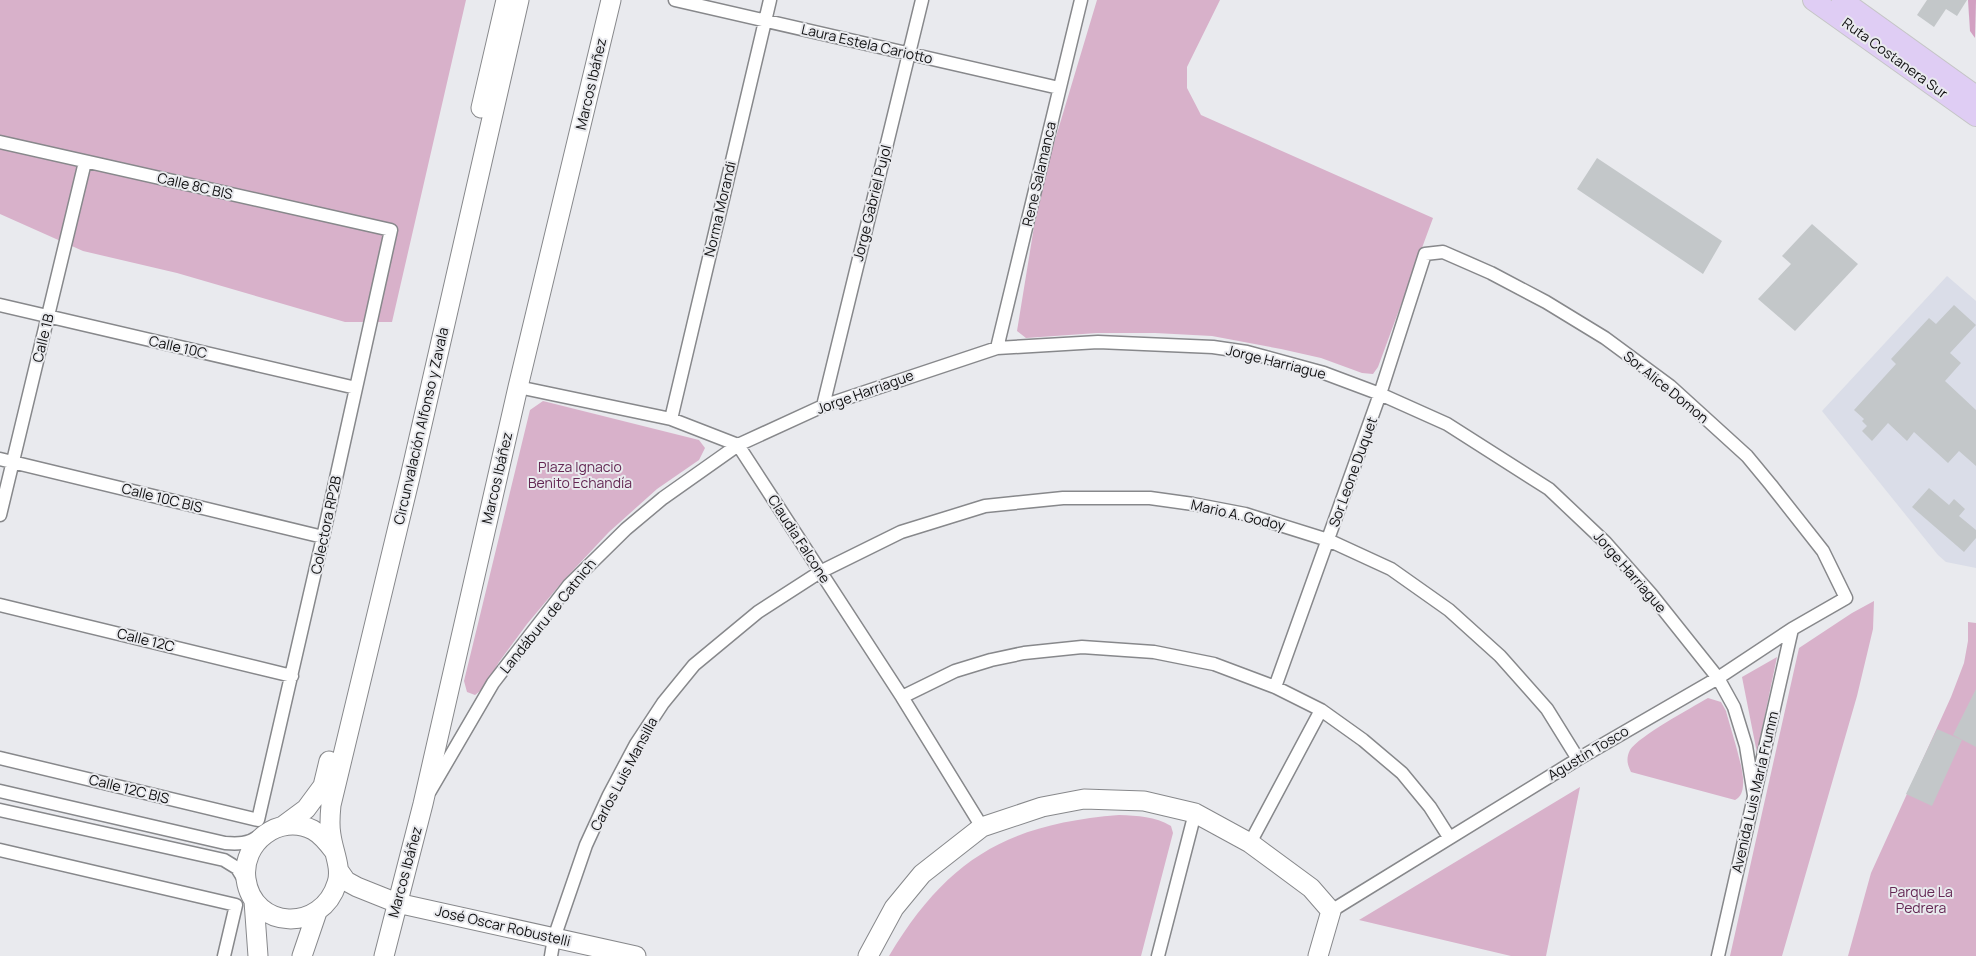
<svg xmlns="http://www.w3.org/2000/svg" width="1976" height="956" font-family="Manrope,sans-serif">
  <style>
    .built { fill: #dadde8 }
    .green { fill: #d8b1ca }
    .forest { fill: #d2a0c2 }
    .building { fill: #c3c7c9 }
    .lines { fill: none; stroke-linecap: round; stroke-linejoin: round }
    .street-casing { stroke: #87888b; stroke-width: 15 }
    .secondary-casing { stroke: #87888b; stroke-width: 21 }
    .primary-casing { stroke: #c5c5c6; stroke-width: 22 }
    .street { stroke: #fff; stroke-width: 12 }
    .secondary { stroke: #fff; stroke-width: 19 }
    .primary { stroke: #dfcdf4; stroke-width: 20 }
    .labels { text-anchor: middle; stroke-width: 4; stroke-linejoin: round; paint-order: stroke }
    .street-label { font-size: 14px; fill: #0f0f10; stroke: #e9eaee }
    .park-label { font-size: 14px; fill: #642854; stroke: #e9eaee }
  </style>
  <rect width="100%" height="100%" fill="#e9eaee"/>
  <path class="built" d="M1947,276L1976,301V568L1946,562L1938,555L1822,411Z"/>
  <path class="green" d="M0,0H466L392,322H345L177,273L83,251L0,214Z
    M1097,0H1220L1187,67V88L1201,115L1433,218L1378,367L1373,374L1362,373L1321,358L1281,349L1212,336L1155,333H1097L1026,338L1017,331L1040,190Z
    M543,401L699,440L705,448L699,460L657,489L609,532L563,581L527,624L499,662L484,688L475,695L467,692L464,681L530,410Z
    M1874,601L1873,629L1857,696L1782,956H1730L1799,648L1852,613Z
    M1968,622L1976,623V956H1848L1871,873L1951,697L1964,663L1968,641Z
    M1777,657L1757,753L1742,677Z
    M1708,698L1721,702L1726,711C1730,727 1745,771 1743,784C1743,791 1741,797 1735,800L1631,772C1627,764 1626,758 1630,750C1639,736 1691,708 1708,698Z
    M1580,787L1546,956H1511L1359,920Z
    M1119,815C1138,816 1155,816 1171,826L1173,833L1141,956H889C947,859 1007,824 1119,815Z"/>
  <path class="forest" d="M1968,0H1976L1975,38L1970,31Z"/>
  <path class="building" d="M1927,0H1967L1957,16L1946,9L1934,27L1917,15Z
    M1597,158L1722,241L1703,274L1577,189Z
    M1812,224L1858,264L1795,331L1758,299L1791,264L1782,256Z
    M1954,305L1976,325L1950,353L1961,363L1945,381L1976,410V466L1959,451L1948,463L1914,432L1907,441L1888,423L1872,441L1862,431L1867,426L1862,421L1864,419L1854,410L1896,364L1891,359L1929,318L1936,324Z
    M1929,488L1949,505L1954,499L1965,509L1959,516L1976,530V538L1964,552L1912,507Z
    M1976,689V747L1953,735Z
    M1937,729L1962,740L1932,806L1906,794Z"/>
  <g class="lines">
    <g class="street-casing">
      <path id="street" d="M675,0L1059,88
        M0,142L391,230L323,537L258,820L0,758
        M0,305L356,388
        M997,348L1081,0
        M518,387L671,419L738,445L902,697L982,827
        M823,406L922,0
        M671,419L770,0
        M0,459L323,537
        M0,515L85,162
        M0,605L292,676
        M1275,687L1380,394L1425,254L1443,252L1491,273L1546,302L1605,338L1670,386L1747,456L1771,485L1823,551L1846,598L1792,629L1718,678L1578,759L1331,911
        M902,697L955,671L991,660L1024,653L1082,647L1154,652L1214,664L1275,687L1321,710L1363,740L1402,773L1430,807L1449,837
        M0,791L225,843C238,844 248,844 259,836
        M430,791L493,683L569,585L626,529L663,498L738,445L823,406L997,348L1098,342L1213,347L1247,352L1324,373L1380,394L1447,424L1549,489L1605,542L1651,594L1718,678L1734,707L1746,746L1754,795
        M0,810L224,860L237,868L245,881
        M1250,843L1321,710
        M0,850L236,905L224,956
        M551,956L554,938L586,845L609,795L636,744L663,703L694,665L758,612L820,572L901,532L985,506L1063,498H1150L1193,504L1245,514L1328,540L1391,569L1449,610L1500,656L1547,709L1578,759
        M1158,956L1195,813
        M1718,956L1792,629"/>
    </g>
    <g class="secondary-casing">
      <path id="secondary" d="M481,108L506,0
        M283,826L306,809L323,786L329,761
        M334,851C328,843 322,835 313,830C279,813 241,843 246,879C253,930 322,933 337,883C342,868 333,851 331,835C329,825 330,815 331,805L410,477L519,0
        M339,871L346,881L357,887L397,903L636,956
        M254,901L258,956
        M302,956L317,912
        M384,956L423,804L518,387L611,0
        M868,956L894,908L922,874L982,827L1042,807L1084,799L1144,801L1195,813L1250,843L1311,888L1331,911L1318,956"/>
    </g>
    <g class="primary-casing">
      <path id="primary" d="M1813,0L1976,116
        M1842,0L1976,96"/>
    </g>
    <use href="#street" class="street"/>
    <use href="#secondary" class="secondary"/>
    <use href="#primary" class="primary"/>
  </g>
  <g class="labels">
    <g class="street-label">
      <text transform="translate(867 44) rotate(13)" y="5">Laura Estela Cariotto</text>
      <text transform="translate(1895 58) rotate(36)" y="5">Ruta Costanera Sur</text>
      <text transform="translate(591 84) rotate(-77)" y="5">Marcos Ibáñez</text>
      <text transform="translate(1039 174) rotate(-77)" y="5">Rene Salamanca</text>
      <text transform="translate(195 186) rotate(13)" y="5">Calle 8C BIS</text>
      <text transform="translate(872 203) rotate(-76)" y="5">Jorge Gabriel Pujol</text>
      <text transform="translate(720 209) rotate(-77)" y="5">Norma Morandi</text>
      <text transform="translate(43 338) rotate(-76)" y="5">Calle 1B</text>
      <text transform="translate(178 347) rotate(13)" y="5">Calle 10C</text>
      <text transform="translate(1276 362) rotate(14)" y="5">Jorge Harriague</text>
      <text transform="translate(1666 387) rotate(39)" y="5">Sor Alice Domon</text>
      <text transform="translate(865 392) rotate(-20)" y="5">Jorge Harriague</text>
      <text transform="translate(421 426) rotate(-77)" y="5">Circunvalación Alfonso y Zavala</text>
      <text transform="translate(1353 472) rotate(-70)" y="5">Sor Leone Duquet</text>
      <text transform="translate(497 478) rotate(-77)" y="5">Marcos Ibáñez</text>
      <text transform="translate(162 498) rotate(14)" y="5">Calle 10C BIS</text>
      <text transform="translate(1238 515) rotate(13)" y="5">Mario A. Godoy</text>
      <text transform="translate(326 525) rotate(-78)" y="5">Colectora RP2B</text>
      <text transform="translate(799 539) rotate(57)" y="5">Claudia Falcone</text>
      <text transform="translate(1630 572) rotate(49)" y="5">Jorge Harriague</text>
      <text transform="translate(548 616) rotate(-51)" y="5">Landáburu de Catnich</text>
      <text transform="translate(146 640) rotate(14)" y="5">Calle 12C</text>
      <text transform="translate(1588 753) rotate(-31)" y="5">Agustín Tosco</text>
      <text transform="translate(624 774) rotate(-62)" y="5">Carlos Luis Mansilla</text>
      <text transform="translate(129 789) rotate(14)" y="5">Calle 12C BIS</text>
      <text transform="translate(1755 792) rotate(-77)" y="5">Avenida Luis María Frumm</text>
      <text transform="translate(405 872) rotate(-75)" y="5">Marcos Ibáñez</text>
      <text transform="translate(503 926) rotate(13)" y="5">José Oscar Robustelli</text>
    </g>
    <g class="park-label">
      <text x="580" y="472">Plaza Ignacio<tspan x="580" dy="16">Benito Echandía</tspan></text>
      <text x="1921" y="897">Parque La<tspan x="1921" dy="16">Pedrera</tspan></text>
    </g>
  </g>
</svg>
